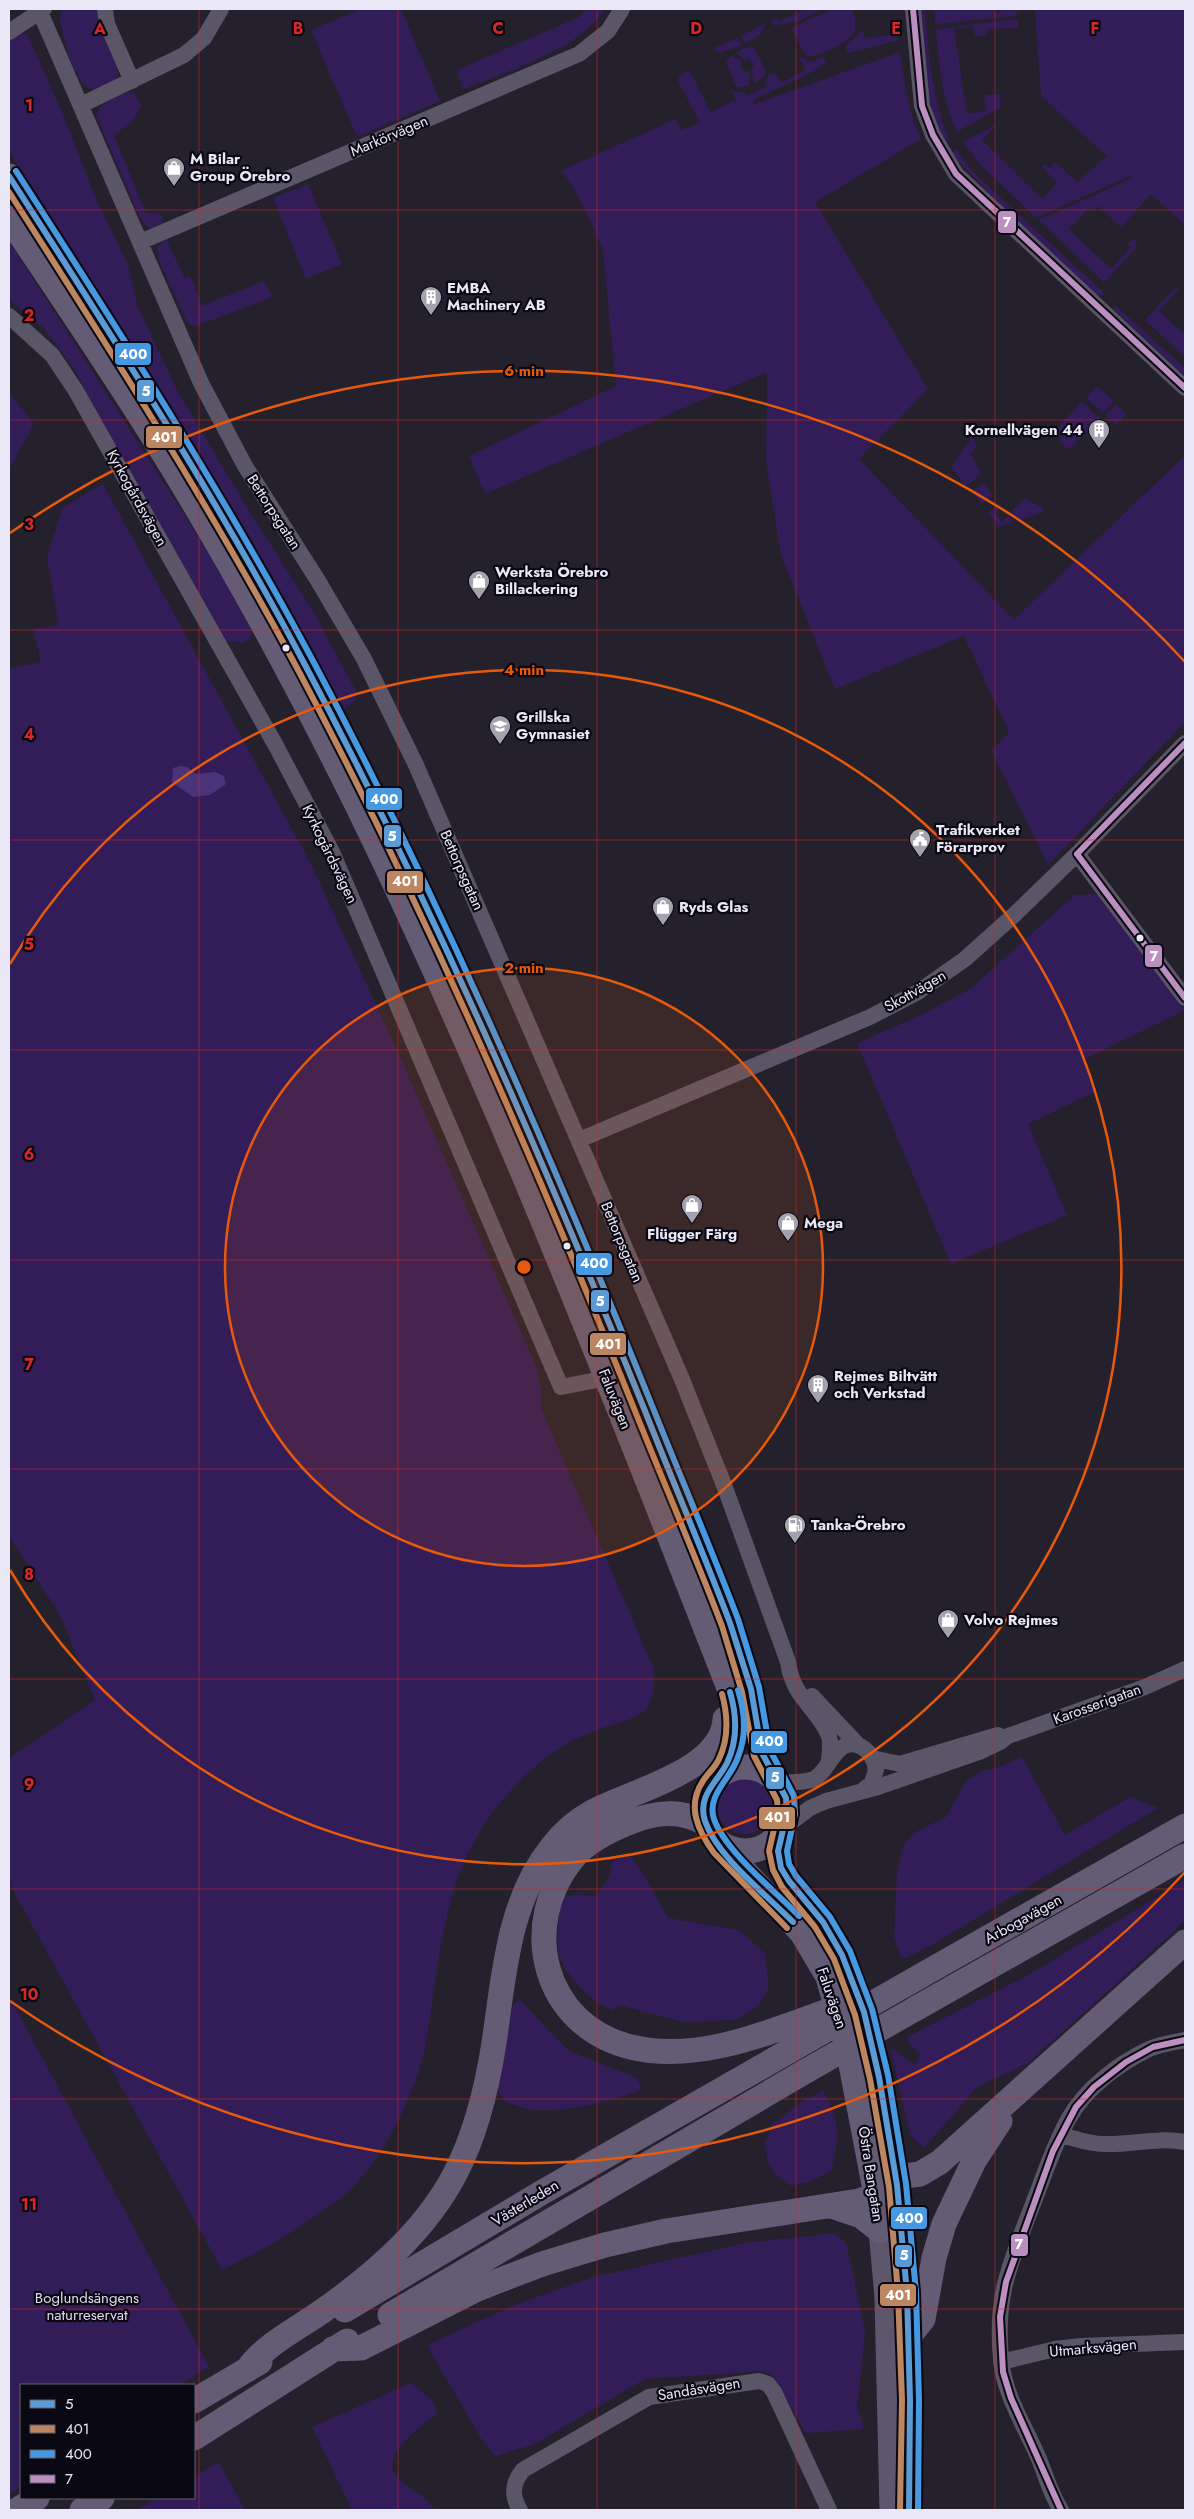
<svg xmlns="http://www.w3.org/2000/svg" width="1194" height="2519" font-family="Jost,sans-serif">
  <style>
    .green { fill: #321d58 }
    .water { fill: #4a3379 }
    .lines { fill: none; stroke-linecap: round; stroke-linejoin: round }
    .minor { stroke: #5b5667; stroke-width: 16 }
    .major { stroke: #5d576d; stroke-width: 21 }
    .highway { stroke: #645c74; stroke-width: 25 }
    .highway-bridge { stroke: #645c74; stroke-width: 25 }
    .bus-1-casing { stroke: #0a0812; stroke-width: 10 }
    .bus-2-casing { stroke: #0a0812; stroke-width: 10 }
    .bus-3-casing { stroke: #0a0812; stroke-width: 10 }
    .bus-4-casing { stroke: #0a0812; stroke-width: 10 }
    .bus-1 { stroke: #5a9bd5; stroke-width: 6 }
    .bus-2 { stroke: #bb8660; stroke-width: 6 }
    .bus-3 { stroke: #4699e1; stroke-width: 6 }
    .bus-4 { stroke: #bb8fc0; stroke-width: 6 }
    .grid { fill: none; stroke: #d62828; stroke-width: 1; stroke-opacity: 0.55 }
    .ring { fill: none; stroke: #e8590c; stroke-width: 2.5 }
    .bus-dot { fill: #eae7f7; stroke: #0a0812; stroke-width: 2 }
    .labels { text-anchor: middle; stroke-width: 4.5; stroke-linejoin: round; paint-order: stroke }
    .street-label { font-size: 15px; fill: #eae7f7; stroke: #0a0812 }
    .poi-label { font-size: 15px; font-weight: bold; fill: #eae7f7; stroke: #0a0812; text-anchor: start }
    .park-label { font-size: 15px; fill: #dfdaf0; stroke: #0a0812 }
    .grid-label { font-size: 16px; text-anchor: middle; font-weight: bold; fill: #d62828; stroke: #0a0812; stroke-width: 4.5; stroke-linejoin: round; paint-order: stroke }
    .centre { fill: #e8590c; stroke: #0a0812; stroke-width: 2.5 }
    .ring-label { font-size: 15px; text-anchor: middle; font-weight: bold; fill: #e8590c; stroke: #0a0812; stroke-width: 4.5; stroke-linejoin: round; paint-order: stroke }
    .line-badge { stroke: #0a0812; stroke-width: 2 }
    .badge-label { font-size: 14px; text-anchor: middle; font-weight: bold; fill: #fff }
  </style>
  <rect width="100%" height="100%" fill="#24212d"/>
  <path class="green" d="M63,9H98V26L117,64L118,74L114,81L99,89H92L83,84L70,61L59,19Z
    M360,9H401L440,101L357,137L311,30Z
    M586,9H605C582,49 504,72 463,90L457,70L579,17Z
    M805,9H822L801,20L774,26L771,21L776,18L778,22Z
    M832,9H853C854,15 856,23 855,28C854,42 819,57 806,56L792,30L793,27Z
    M919,9H925C929,54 931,96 949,138L944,140C923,99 923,53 919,9Z
    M934,9H991L999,13L1003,9H1019L1015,16L935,24Z
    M1035,9H1185V225L1151,194L1121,227L1098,206L1093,211L1089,208L1069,229L1111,269L1131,247L1128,244L1133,239L1135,240L1137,247L1104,282L1039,220L1132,178L1130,176L1036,218L981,165L964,144V141L998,124L982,140L1042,199L1057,183L1042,167L1044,164L1050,168L1055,162L1077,182L1107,156L1041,96Z
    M1018,19V28L987,29L986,36H975L973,26L954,29L967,114L986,111L984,95L1000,94L1001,107L957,132C942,100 939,64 936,29Z
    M890,21H898L899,40L848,53L845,46L863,30L864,38L891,35Z
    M765,23C764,35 754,39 745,44L741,36Z
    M27,33L66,121L93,192L128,265L137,305L178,392L251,514L313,611L357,693L354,702L343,710L285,603L9,151V39Z
    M738,38L741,46L719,53L713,48Z
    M749,46L754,47L766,72L763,78L753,84V76L750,70L754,67L750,59L745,61L736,53Z
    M900,52C904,83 908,111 921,139L815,202L928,389L859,459L1014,620L1185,455V722L1048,865L992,751L1009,732L964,636L835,689L781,555L766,461L767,372L485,494L469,456L616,386L603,250L580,199L562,170L676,119L681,130L700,123L678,81L679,77L689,70L711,112L736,100L731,90L740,93L744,92L746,96L767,86L765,81L770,74H776L781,83L806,70L798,55L810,62L824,57L826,63L807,75L757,98L752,105Z
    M732,55L743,63L740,64L744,72L747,71L750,76L749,85L739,88L736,86L726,62Z
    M134,92L141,106L133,121L114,135L146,213H157L162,216L163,222L160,226L151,229L145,225L140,218L96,115C103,101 119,93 134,92Z
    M955,148L974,173L1105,294L1098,296L1008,213L951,154Z
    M308,184L342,264L306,279L273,198Z
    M166,239L185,278L190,276L202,306L264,281L272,297L199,325H191L187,322L159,261L157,247Z
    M9,241L231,588L252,633L251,638L241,644L236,641H226L106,430L76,372L44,328L9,300Z
    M1177,286L1179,289L1159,311L1185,335V357L1145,320Z
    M1115,305L1185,368V377L1115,311Z
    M1097,386L1114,401L1103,413L1086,398Z
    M9,392L34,424L9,470Z
    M1082,402L1100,418L1069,450L1059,441L1061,438L1054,431Z
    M1116,404L1126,414L1116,425L1105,415Z
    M972,437L977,446L970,454L982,473L966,486L951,467Z
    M983,483L993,495L982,504L972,492Z
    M103,484L311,864L398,1052L537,1368L541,1389V1408L653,1667C654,1680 655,1698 646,1709C635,1721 605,1726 591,1732C545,1751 509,1787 482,1828C452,1875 443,1929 435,1983C430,2011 428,2043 419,2070C405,2113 382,2157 350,2190C343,2197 333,2203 325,2209C293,2233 258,2253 222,2270L9,1883V1758L95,1700L60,1615L9,1536V669L41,662L33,629L59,625L47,557L62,508Z
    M1025,498L1043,508V512L1017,521L1010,513Z
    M999,504L1002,508L995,513L1001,521L1009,516L1014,522L999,527L988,513Z
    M1098,894L1185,1010L1083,1060L1097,1091L1028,1124L1067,1215L951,1264L857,1043L917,1017L970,989L1075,895Z
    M1022,1757L1065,1835L1130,1797L1158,1808L932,1945L907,1958L901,1957L894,1939L897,1873L904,1844L914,1833L946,1817L966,1781L983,1770L994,1769Z
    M717 1806a28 28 0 1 1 56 0a28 28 0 1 1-56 0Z
    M628,1853L643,1873L668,1918L739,1930L765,1954L769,1987L759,2005L736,2020L684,2022L619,2005L612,2010C588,1999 568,1979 559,1954C555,1943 560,1911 561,1898L577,1894L594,1897L609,1878L612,1862Z
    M1185,1880V1920L1173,1932L1028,2063L977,2087L924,2148L910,2135L890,2047L915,2065L920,2054L910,2045L907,2037L1030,1974Z
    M9,1996L209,2367L179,2385H21V2486L9,2494Z
    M520,2000L569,2051L637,2078L642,2090C608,2101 571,2112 535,2110C525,2109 514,2104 505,2102L495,2085L513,2005Z
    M823,2091C841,2120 839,2139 831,2171L811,2181L791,2186L774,2173L767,2159L765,2143L769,2132L772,2124L806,2099Z
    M835,2233L847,2245L865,2333L857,2406L864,2429L806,2433L772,2374L760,2371L645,2379L535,2444L495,2456L480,2437L427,2345L512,2306L593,2277L746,2243Z
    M411,2383L433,2401L437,2414C424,2424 386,2451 393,2470C396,2478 406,2484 412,2489C421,2496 430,2500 434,2510H352L312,2427Z
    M219,2462L245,2510H137L158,2498H194V2477Z"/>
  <path class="water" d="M181,766L187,767L196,774L215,772L224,776L226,784L210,795L193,797L172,782L173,768Z"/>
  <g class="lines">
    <path class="minor" d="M105,9L107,24L132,81
      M913,9L922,106L933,135L956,174L1185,388
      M40,12L201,383L245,466L317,579L364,659L416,765L681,1377L724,1485L788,1662C793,1699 817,1707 829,1736C831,1743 830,1752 829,1760
      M9,32L44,9
      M81,105L184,55L204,38L221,9
      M140,242L579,54L608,31L622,9
      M9,316L52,355L76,391L275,744L332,852L561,1387L607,1378
      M1077,854L1185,998
      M579,1140L870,1017L918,992L965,959L1014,915L1077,854L1185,743
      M812,1696L859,1746
      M872,1758L900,1764L998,1735
      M778,1783C789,1782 804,1783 814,1779C830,1771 836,1734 862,1747C870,1752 875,1761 876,1770L872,1783L862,1791
      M781,1830L810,1808L826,1801L878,1787L979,1752L1000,1742L1008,1736L1145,1687L1185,1669
      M1062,2135C1076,2139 1089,2144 1104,2144C1132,2145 1157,2137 1185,2142
      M1001,2362L1055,2349L1081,2346L1185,2342
      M520,2510C511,2495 512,2483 523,2470L649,2397L759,2381L768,2384L774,2392L829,2510
      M1061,2510C1049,2491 1047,2478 1039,2459C1025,2426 1004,2395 1001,2359C995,2296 1009,2267 1031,2209C1043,2179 1053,2146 1069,2118C1086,2088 1118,2064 1149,2049C1160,2044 1173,2042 1185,2040"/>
    <path class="major" d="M897,2177C915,2286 912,2399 909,2510
      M876,2195L885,2298L890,2510"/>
    <path class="highway" d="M9,176C116,342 222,509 315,684C472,979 595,1290 721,1599C732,1629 743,1657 750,1688C758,1718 758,1749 773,1777
      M9,218C64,300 120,382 172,467C238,575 299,688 355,801C497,1091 613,1392 731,1693C739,1726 735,1743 721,1774
      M703 1809a42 42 0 1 1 84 0a42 42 0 1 1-84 0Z
      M706,1824C681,1809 656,1812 630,1822C610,1830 587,1841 573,1858C518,1925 543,2026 631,2047C695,2063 765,2034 825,2012
      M779,1833C779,1842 777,1851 779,1860C783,1880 818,1914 831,1934C855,1974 867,2019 876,2064C883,2101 891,2139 897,2177
      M713,1837L802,1933L828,1977L848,2049L876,2195
      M938,1966L1185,1826
      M915,2009L1185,1856
      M831,2206L861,2216L880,2231
      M345,2310L541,2193L831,2027
      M390,2315L806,2071
      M910,2335L923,2319L934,2258L944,2224L974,2161L1000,2121
      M333,2349L361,2348L477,2289L542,2264L605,2245L666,2231L859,2201L876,2195L897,2177L920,2174L940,2162L1185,1942
      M247,2370C265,2344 299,2328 324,2310C376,2273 425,2231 455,2174C476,2134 487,2088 494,2043C504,1976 508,1901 552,1847C563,1832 578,1820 594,1811C632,1791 723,1770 725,1719
      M194,2401L260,2362
      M194,2438L347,2341
      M17,2510L37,2498
      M82,2510L102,2498"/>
    <path class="highway-bridge" d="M831,2027L938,1966
      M806,2071L915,2009"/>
    <g class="bus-1-casing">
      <path id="bus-1" d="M9,176C112,336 215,495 304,663C433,905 542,1157 645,1411C673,1482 703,1552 730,1623L751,1689L762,1753L786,1798L787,1813L778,1851L781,1868L789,1881L823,1922L842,1955L864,2012L879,2077L897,2185L907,2293L910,2400L909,2510
        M730,1692C737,1716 738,1740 727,1763C717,1783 697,1795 705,1821C718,1858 766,1894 793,1922"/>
    </g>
    <g class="bus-2-casing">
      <path id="bus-2" d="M9,192C109,348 209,504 297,668C426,910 535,1162 637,1416C665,1486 695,1555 722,1626L742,1692L754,1756L777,1800L778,1812L769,1851L773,1870L782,1887L815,1927L834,1959L855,2015L870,2079L889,2187L898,2293L902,2400L900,2510
        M722,1694C728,1716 729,1738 719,1759C715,1768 708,1773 703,1781C686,1806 698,1831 714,1853L787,1928"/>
    </g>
    <g class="bus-3-casing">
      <path id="bus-3" d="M16,171C119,331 222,491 312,659C441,901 550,1153 653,1408C681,1478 711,1548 738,1619L759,1687L770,1750L794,1796L795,1814L787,1851L789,1864L796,1876L830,1917L850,1951L872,2009L888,2075L906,2184L916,2292L919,2400L918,2510
        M738,1690C745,1712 747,1735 738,1757C731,1779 706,1795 714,1819C725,1851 775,1891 799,1916"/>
    </g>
    <g class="bus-4-casing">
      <path id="bus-4" d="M913,9L922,106L933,135L956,174L1185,388
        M1077,854L1185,998
        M1077,854L1185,743
        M1061,2510L1011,2398L1003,2372L1000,2317L1006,2282L1053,2151L1076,2107L1094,2087L1126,2062L1153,2047L1185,2040"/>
    </g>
    <use href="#bus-1" class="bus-1"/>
    <use href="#bus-2" class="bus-2"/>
    <use href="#bus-3" class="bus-3"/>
    <use href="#bus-4" class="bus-4"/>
  </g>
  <path class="grid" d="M199,9V2510M398,9V2510M597,9V2510M796,9V2510M995,9V2510M9,210H1185M9,420H1185M9,630H1185M9,840H1185M9,1050H1185M9,1260H1185M9,1469H1185M9,1679H1185M9,1889H1185M9,2099H1185M9,2309H1185"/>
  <circle cx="524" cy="1267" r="299" fill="#e8590c" fill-opacity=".12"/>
  <g class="ring">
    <circle cx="524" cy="1267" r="299"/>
    <path d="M10 964A597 597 0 1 1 10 1570"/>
    <path d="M1185 1872A896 896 0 0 1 10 2001M10 533A896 896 0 0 1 1185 662"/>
  </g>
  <defs>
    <g id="shop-pin" transform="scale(1.125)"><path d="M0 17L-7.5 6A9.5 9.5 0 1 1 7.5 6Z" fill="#a5a2b0" stroke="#0a0812"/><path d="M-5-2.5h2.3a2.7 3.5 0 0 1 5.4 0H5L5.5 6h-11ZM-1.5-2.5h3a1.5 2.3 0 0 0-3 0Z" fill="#fff"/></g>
    <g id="building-pin" transform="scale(1.125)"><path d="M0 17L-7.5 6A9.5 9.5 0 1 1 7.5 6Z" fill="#a5a2b0" stroke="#0a0812"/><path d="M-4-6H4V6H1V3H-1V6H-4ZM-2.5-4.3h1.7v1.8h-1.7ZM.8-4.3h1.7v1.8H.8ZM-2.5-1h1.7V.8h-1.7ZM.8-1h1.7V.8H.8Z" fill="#fff"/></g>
    <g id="school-pin" transform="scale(1.125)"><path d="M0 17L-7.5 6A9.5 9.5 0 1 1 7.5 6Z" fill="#a5a2b0" stroke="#0a0812"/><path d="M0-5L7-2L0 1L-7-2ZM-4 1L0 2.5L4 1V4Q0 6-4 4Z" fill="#fff"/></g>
    <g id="civic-pin" transform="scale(1.125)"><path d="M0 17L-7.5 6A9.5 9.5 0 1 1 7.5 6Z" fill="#a5a2b0" stroke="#0a0812"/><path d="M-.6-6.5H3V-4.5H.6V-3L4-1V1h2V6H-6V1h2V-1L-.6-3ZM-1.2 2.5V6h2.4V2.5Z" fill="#fff"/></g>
    <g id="fuel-pin" transform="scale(1.125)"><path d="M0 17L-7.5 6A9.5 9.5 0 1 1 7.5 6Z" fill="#a5a2b0" stroke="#0a0812"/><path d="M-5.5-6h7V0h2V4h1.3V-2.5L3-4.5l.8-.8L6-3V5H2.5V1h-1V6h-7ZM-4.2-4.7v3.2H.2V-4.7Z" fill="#fff"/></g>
  </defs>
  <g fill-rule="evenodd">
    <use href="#shop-pin" x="174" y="168"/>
    <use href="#building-pin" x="431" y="297"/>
    <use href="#building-pin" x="1099" y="430"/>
    <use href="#shop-pin" x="479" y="581"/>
    <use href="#school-pin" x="500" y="726"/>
    <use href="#civic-pin" x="920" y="839"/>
    <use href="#shop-pin" x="663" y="907"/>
    <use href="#shop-pin" x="692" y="1205"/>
    <use href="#shop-pin" x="788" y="1223"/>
    <use href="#building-pin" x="818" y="1385"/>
    <use href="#fuel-pin" x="795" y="1525"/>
    <use href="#shop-pin" x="948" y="1620"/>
  </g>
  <g class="bus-dot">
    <circle cx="286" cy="648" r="4.5"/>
    <circle cx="1140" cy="938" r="4.5"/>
    <circle cx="567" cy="1246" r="4.5"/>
  </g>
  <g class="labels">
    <g class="street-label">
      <text transform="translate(389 136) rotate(-23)" y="5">Markörvägen</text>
      <text transform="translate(137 498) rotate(61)" y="5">Kyrkogårdsvägen</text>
      <text transform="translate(274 512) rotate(57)" y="5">Bettorpsgatan</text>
      <text transform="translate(330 854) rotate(64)" y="5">Kyrkogårdsvägen</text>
      <text transform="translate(462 870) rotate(66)" y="5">Bettorpsgatan</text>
      <text transform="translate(915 991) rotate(-30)" y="5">Skottvägen</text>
      <text transform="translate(622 1242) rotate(67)" y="5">Bettorpsgatan</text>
      <text transform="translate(615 1399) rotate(68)" y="5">Faluvägen</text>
      <text transform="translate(1097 1704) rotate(-20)" y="5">Karosserigatan</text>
      <text transform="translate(1023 1919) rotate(-29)" y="5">Arbogavägen</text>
      <text transform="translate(832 1998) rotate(71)" y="5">Faluvägen</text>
      <text transform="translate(871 2174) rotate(81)" y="5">Östra Bangatan</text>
      <text transform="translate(525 2203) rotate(-31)" y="5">Västerleden</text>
      <text transform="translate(1093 2348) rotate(-5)" y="5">Utmarksvägen</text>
      <text transform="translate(699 2389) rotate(-9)" y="5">Sandåsvägen</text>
    </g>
    <g class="poi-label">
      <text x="190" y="164">M Bilar<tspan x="190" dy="17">Group Örebro</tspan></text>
      <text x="447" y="293">EMBA<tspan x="447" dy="17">Machinery AB</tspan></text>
      <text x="1083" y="435" text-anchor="end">Kornellvägen 44</text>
      <text x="495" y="577">Werksta Örebro<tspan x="495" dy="17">Billackering</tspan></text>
      <text x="516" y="722">Grillska<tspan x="516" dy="17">Gymnasiet</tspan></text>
      <text x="936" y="835">Trafikverket<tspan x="936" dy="17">Förarprov</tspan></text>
      <text x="679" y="912">Ryds Glas</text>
      <text x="804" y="1228">Mega</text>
      <text x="692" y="1239" text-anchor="middle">Flügger Färg</text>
      <text x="834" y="1381">Rejmes Biltvätt<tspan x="834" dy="17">och Verkstad</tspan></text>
      <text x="811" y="1530">Tanka-Örebro</text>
      <text x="964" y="1625">Volvo Rejmes</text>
    </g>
    <g class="park-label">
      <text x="87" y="2303">Boglundsängens<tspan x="87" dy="17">naturreservat</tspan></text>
    </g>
  </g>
  <g class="grid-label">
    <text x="100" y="34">A</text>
    <text x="298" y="34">B</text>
    <text x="498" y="34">C</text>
    <text x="696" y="34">D</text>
    <text x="896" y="34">E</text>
    <text x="1095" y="34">F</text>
    <text x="29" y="111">1</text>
    <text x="29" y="321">2</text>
    <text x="29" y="530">3</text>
    <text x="29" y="740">4</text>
    <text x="29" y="950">5</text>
    <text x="29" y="1160">6</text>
    <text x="29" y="1370">7</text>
    <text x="29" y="1580">8</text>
    <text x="29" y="1790">9</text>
    <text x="29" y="2000">10</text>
    <text x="29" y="2210">11</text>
  </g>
  <circle cx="524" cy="1267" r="8" class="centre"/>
  <g class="ring-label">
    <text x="524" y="376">6 min</text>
    <text x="524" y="675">4 min</text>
    <text x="524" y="973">2 min</text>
  </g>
  <g class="line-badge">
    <rect x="997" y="210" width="20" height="24" rx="5" fill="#bb8fc0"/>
    <rect x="114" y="342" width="38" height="24" rx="5" fill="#4699e1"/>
    <rect x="136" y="379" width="19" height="24" rx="5" fill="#5a9bd5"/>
    <rect x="145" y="425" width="38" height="24" rx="5" fill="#bb8660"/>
    <rect x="365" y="787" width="38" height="24" rx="5" fill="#4699e1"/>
    <rect x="383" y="824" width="19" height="24" rx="5" fill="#5a9bd5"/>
    <rect x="386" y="870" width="38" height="24" rx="5" fill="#bb8660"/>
    <rect x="1144" y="944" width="19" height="24" rx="5" fill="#bb8fc0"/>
    <rect x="575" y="1252" width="38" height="24" rx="5" fill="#4699e1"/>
    <rect x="590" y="1289" width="20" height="24" rx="5" fill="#5a9bd5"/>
    <rect x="589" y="1332" width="38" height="24" rx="5" fill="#bb8660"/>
    <rect x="750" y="1730" width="38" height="24" rx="5" fill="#4699e1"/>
    <rect x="765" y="1766" width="20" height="24" rx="5" fill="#5a9bd5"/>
    <rect x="758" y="1806" width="38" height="24" rx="5" fill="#bb8660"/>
    <rect x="890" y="2206" width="38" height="24" rx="5" fill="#4699e1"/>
    <rect x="1010" y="2233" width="19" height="24" rx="5" fill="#bb8fc0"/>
    <rect x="894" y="2244" width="19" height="24" rx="5" fill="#5a9bd5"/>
    <rect x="879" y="2283" width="38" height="24" rx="5" fill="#bb8660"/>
  </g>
  <g class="badge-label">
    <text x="1007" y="227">7</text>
    <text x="133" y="359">400</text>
    <text x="146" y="396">5</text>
    <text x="164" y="442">401</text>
    <text x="384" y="804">400</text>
    <text x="392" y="841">5</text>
    <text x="405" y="886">401</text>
    <text x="1154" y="961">7</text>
    <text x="594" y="1268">400</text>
    <text x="600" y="1306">5</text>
    <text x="608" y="1349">401</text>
    <text x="769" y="1746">400</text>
    <text x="775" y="1782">5</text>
    <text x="777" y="1822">401</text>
    <text x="909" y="2223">400</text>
    <text x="1019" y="2249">7</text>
    <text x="904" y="2260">5</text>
    <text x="898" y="2300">401</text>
  </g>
  <rect width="1194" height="2519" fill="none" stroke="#eae7f7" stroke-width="20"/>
  <rect x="20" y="2384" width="175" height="115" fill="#0a0812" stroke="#64616e"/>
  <rect x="30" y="2400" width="25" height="8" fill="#5a9bd5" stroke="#64616e"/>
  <text x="65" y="2409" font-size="15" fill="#eae7f7">5</text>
  <rect x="30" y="2425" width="25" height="8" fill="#bb8660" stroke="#64616e"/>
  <text x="65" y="2434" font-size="15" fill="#eae7f7">401</text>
  <rect x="30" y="2450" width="25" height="8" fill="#4699e1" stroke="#64616e"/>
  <text x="65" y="2459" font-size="15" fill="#eae7f7">400</text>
  <rect x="30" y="2475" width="25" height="8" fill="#bb8fc0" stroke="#64616e"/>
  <text x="65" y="2484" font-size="15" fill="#eae7f7">7</text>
</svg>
